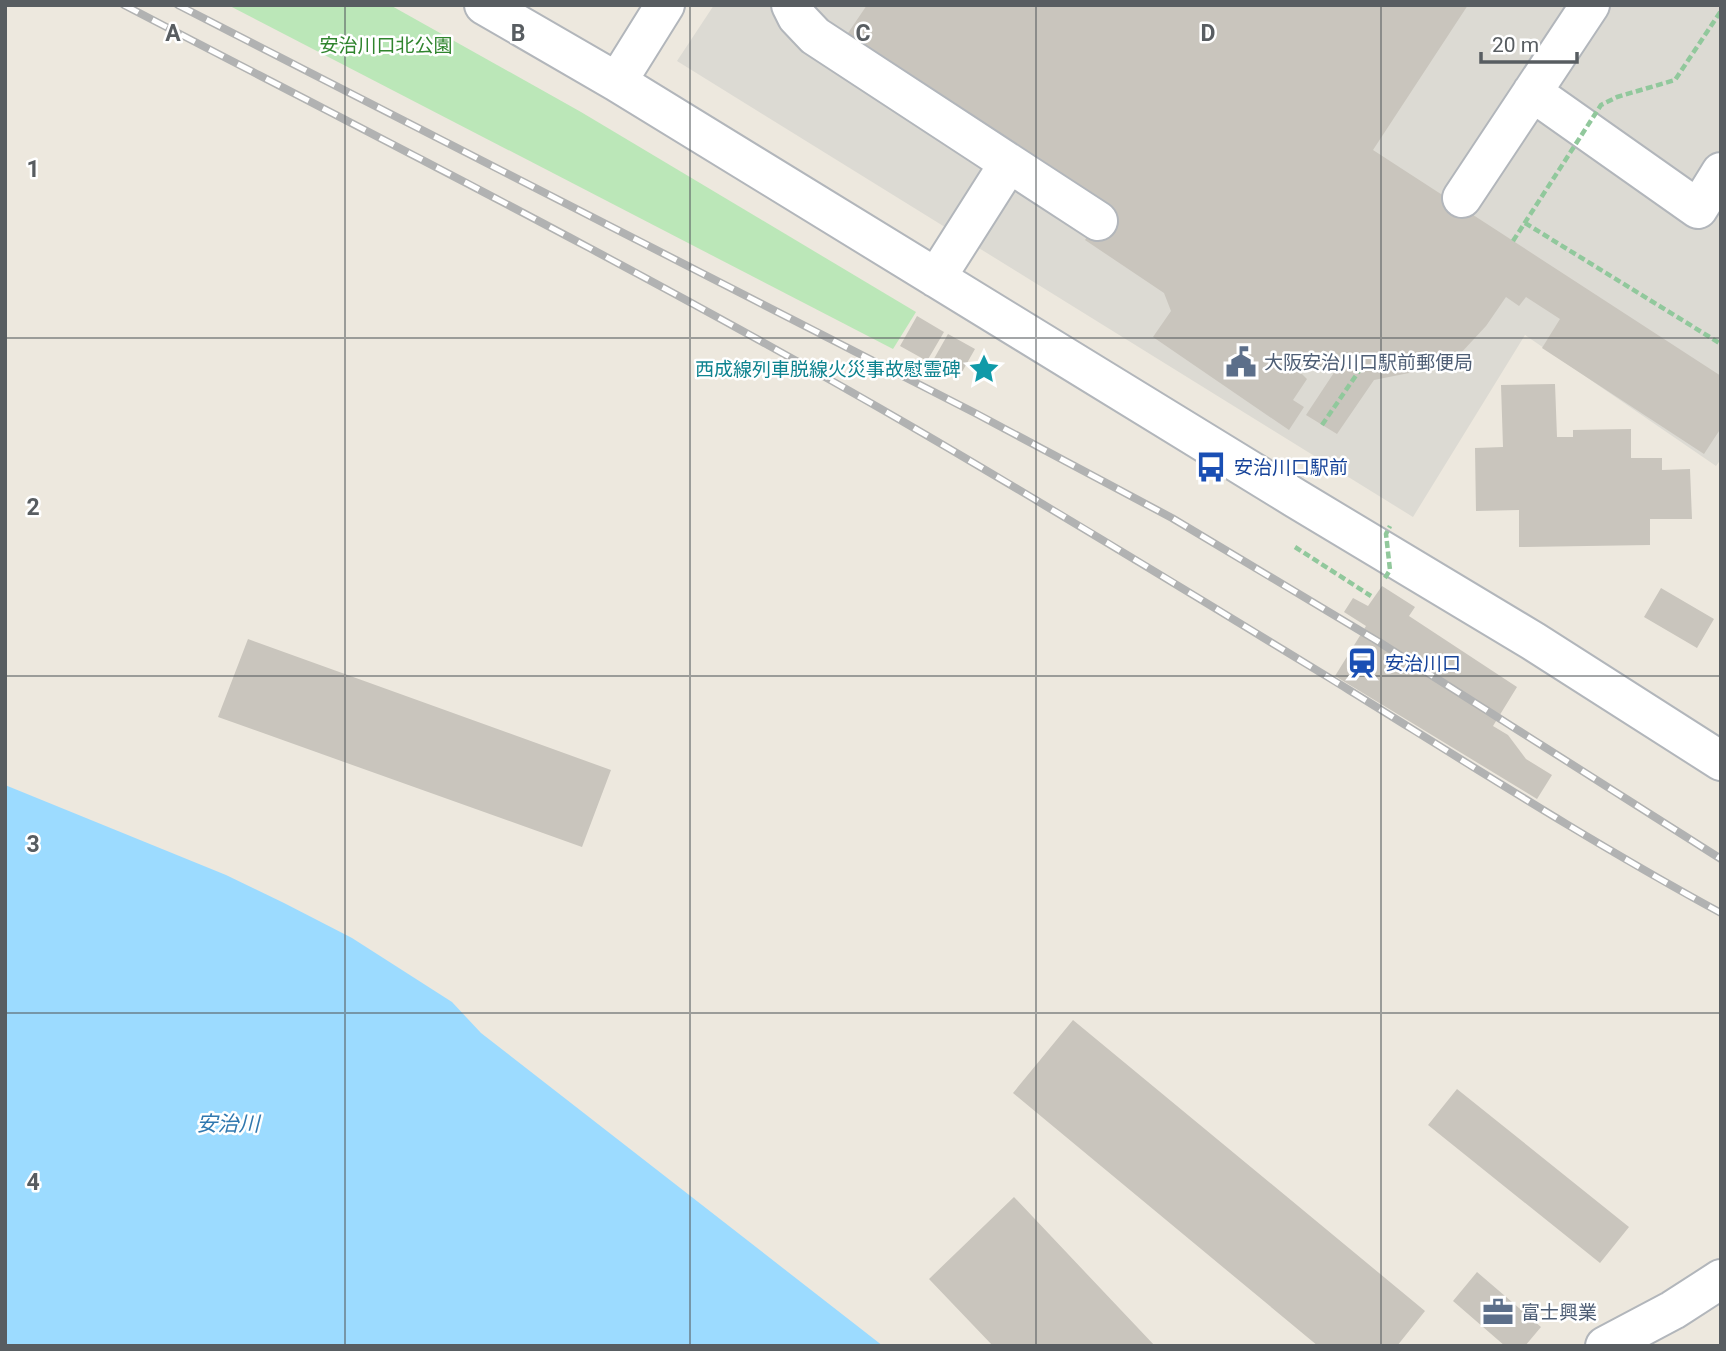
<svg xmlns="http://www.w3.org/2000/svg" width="1726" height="1351" font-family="Roboto,'Noto Sans JP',sans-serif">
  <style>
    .industrial { fill: #dcdad3 }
    .green { fill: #bbe7b8 }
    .water { fill: #9cdbff }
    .building { fill: #c9c5bd }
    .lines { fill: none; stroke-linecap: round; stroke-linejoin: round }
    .minor-casing { stroke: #b2b6bb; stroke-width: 42 }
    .path { stroke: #91c89c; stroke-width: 4.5; stroke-dasharray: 7 3.5; stroke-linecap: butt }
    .minor { stroke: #fff; stroke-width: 38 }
    .rail-casing { stroke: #b1b2b2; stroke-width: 8 }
    .rail { stroke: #fff; stroke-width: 5; stroke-dasharray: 16; stroke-linecap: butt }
    .path-bridge { stroke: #91c89c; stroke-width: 4.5; stroke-dasharray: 7 3.5; stroke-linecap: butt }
    .grid { fill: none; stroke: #585d61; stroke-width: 2; stroke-opacity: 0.55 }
    .labels { text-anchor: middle; stroke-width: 5; stroke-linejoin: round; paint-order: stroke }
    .park-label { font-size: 19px; fill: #2f842d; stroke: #fff }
    .service-label { font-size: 19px; fill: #4e5e75; stroke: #fff; text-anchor: start }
    .culture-label { font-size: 19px; fill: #0d838f; stroke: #fff; text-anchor: end }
    .transit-label { font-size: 19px; fill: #164399; stroke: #fff; text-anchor: start }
    .water-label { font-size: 21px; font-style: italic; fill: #3078af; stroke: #fff }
    .grid-label { font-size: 23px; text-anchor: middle; font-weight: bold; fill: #585d61; stroke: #fff; stroke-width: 5; stroke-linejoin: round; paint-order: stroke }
  </style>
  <rect width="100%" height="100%" fill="#ede8de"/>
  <path class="industrial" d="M714,5H1721V459L1716,466L1525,335L1413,517L677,61Z"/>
  <path class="green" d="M228,5H390L581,112L916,312L893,349Z"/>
  <path class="water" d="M5,785L226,875L284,903L352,938L452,1002L481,1033L883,1346H5Z"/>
  <path class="building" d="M867,5H1468L1373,150L1721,376V428L1704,454L1542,348L1560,319L1526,297L1519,306L1506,297L1486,326L1460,354L1424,370L1374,380L1337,434L1306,415L1339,365L1300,372L1307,379L1293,400L1304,407L1289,430L1153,337L1171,311L1164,293L1085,240L1104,210L844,39Z
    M917,316L944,332L927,361L900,346Z
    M948,334L975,349L958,379L931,364Z
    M1555,384L1557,437H1573V430L1631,429V458H1662V470L1690,469L1692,519H1650V545L1519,547V510L1476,511L1475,448L1503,447L1501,385Z
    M1382,586L1415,607L1409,616L1517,687L1493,726L1508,735L1526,759L1552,775L1537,799L1335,676L1366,626L1344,612L1353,598L1368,606Z
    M1661,588L1714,619L1697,648L1644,617Z
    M248,639L611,770L582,847L218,717Z
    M1073,1020L1425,1311L1397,1346H1318L1013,1093Z
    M1457,1089L1629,1227L1600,1263L1428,1125Z
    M1014,1197L1155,1346H993L929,1279Z
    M1477,1272L1541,1327L1525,1346H1505L1453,1301Z"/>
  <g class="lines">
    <g class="minor-casing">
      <path id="minor" d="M484,5L617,82L1295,498L1533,641L1721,761
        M791,5L797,17L815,36L1009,163L936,278
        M617,82L665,5
        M1532,92L1698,209L1721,172
        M1009,163L1098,221
        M1462,198L1590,5
        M1605,1346L1673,1310L1721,1279"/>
    </g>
    <path class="path" d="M1525,223L1721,344
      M1322,425L1359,371
      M1295,547L1371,596"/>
    <use href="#minor" class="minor"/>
    <g class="rail-casing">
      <path id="rail" d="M124,5C389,143 656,278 914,428C1060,513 1205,602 1349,690C1472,766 1594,844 1721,913
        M178,5L975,413L1172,518L1379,642L1721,859"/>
    </g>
    <use href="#rail" class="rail"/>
    <path class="path-bridge" d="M1513,241L1601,105L1617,97L1675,80L1721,11
      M1385,578L1390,570L1386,534L1390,526"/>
  </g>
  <path class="grid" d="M345,5V1346M690,5V1346M1036,5V1346M1381,5V1346M5,338H1721M5,676H1721M5,1013H1721"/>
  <defs>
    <g id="civic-bare" transform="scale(2.415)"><path d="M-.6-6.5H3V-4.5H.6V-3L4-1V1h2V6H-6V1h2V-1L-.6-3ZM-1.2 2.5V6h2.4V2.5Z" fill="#5c6f8a" stroke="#fff" stroke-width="2.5" paint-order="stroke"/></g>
    <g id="sight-bare" transform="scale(2.415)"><path d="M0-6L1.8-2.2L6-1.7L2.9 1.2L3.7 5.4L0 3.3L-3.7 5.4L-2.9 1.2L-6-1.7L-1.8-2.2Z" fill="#0f9aa8" stroke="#fff" stroke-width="2.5" paint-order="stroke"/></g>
    <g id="bus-bare" transform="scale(2.415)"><path d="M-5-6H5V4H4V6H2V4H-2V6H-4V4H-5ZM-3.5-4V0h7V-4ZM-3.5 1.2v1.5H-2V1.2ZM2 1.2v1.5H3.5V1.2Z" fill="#1a4fb4" stroke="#fff" stroke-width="2.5" paint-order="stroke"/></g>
    <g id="station-bare" transform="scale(2.415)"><path d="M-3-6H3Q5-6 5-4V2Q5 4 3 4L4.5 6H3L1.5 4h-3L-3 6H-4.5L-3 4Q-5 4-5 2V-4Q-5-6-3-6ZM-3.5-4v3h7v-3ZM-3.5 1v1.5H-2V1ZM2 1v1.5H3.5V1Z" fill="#1a4fb4" stroke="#fff" stroke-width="2.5" paint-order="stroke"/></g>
    <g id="office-bare" transform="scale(2.415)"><path d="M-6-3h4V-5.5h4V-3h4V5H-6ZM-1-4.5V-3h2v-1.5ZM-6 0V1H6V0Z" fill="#5c6f8a" stroke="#fff" stroke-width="2.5" paint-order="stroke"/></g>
  </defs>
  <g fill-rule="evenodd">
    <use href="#civic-bare" x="1241" y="362"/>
    <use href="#sight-bare" x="984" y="369"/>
    <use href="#bus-bare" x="1211" y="467"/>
    <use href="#station-bare" x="1362" y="663"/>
    <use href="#office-bare" x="1498" y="1312"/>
  </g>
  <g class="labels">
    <g class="park-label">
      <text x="386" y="52">安治川口北公園</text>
    </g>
    <g class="service-label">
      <text x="1264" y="369">大阪安治川口駅前郵便局</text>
      <text x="1521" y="1319">富士興業</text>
    </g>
    <g class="culture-label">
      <text x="961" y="376">西成線列車脱線火災事故慰霊碑</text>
    </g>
    <g class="transit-label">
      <text x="1234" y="474">安治川口駅前</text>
      <text x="1385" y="670">安治川口</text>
    </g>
    <g class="water-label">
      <text x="228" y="1131">安治川</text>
    </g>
  </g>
  <g class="grid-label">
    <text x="173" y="41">A</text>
    <text x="518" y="41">B</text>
    <text x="863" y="41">C</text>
    <text x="1208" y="41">D</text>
    <text x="33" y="177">1</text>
    <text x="33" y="515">2</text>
    <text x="33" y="852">3</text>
    <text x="33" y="1190">4</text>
  </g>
  <rect width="1726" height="1351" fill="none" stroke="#585d61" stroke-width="14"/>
  <path d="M1481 52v10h96v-10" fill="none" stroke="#585d61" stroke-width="3.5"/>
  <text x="1492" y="52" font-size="21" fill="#585d61" stroke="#ffffff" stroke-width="5" paint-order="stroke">20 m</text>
</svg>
